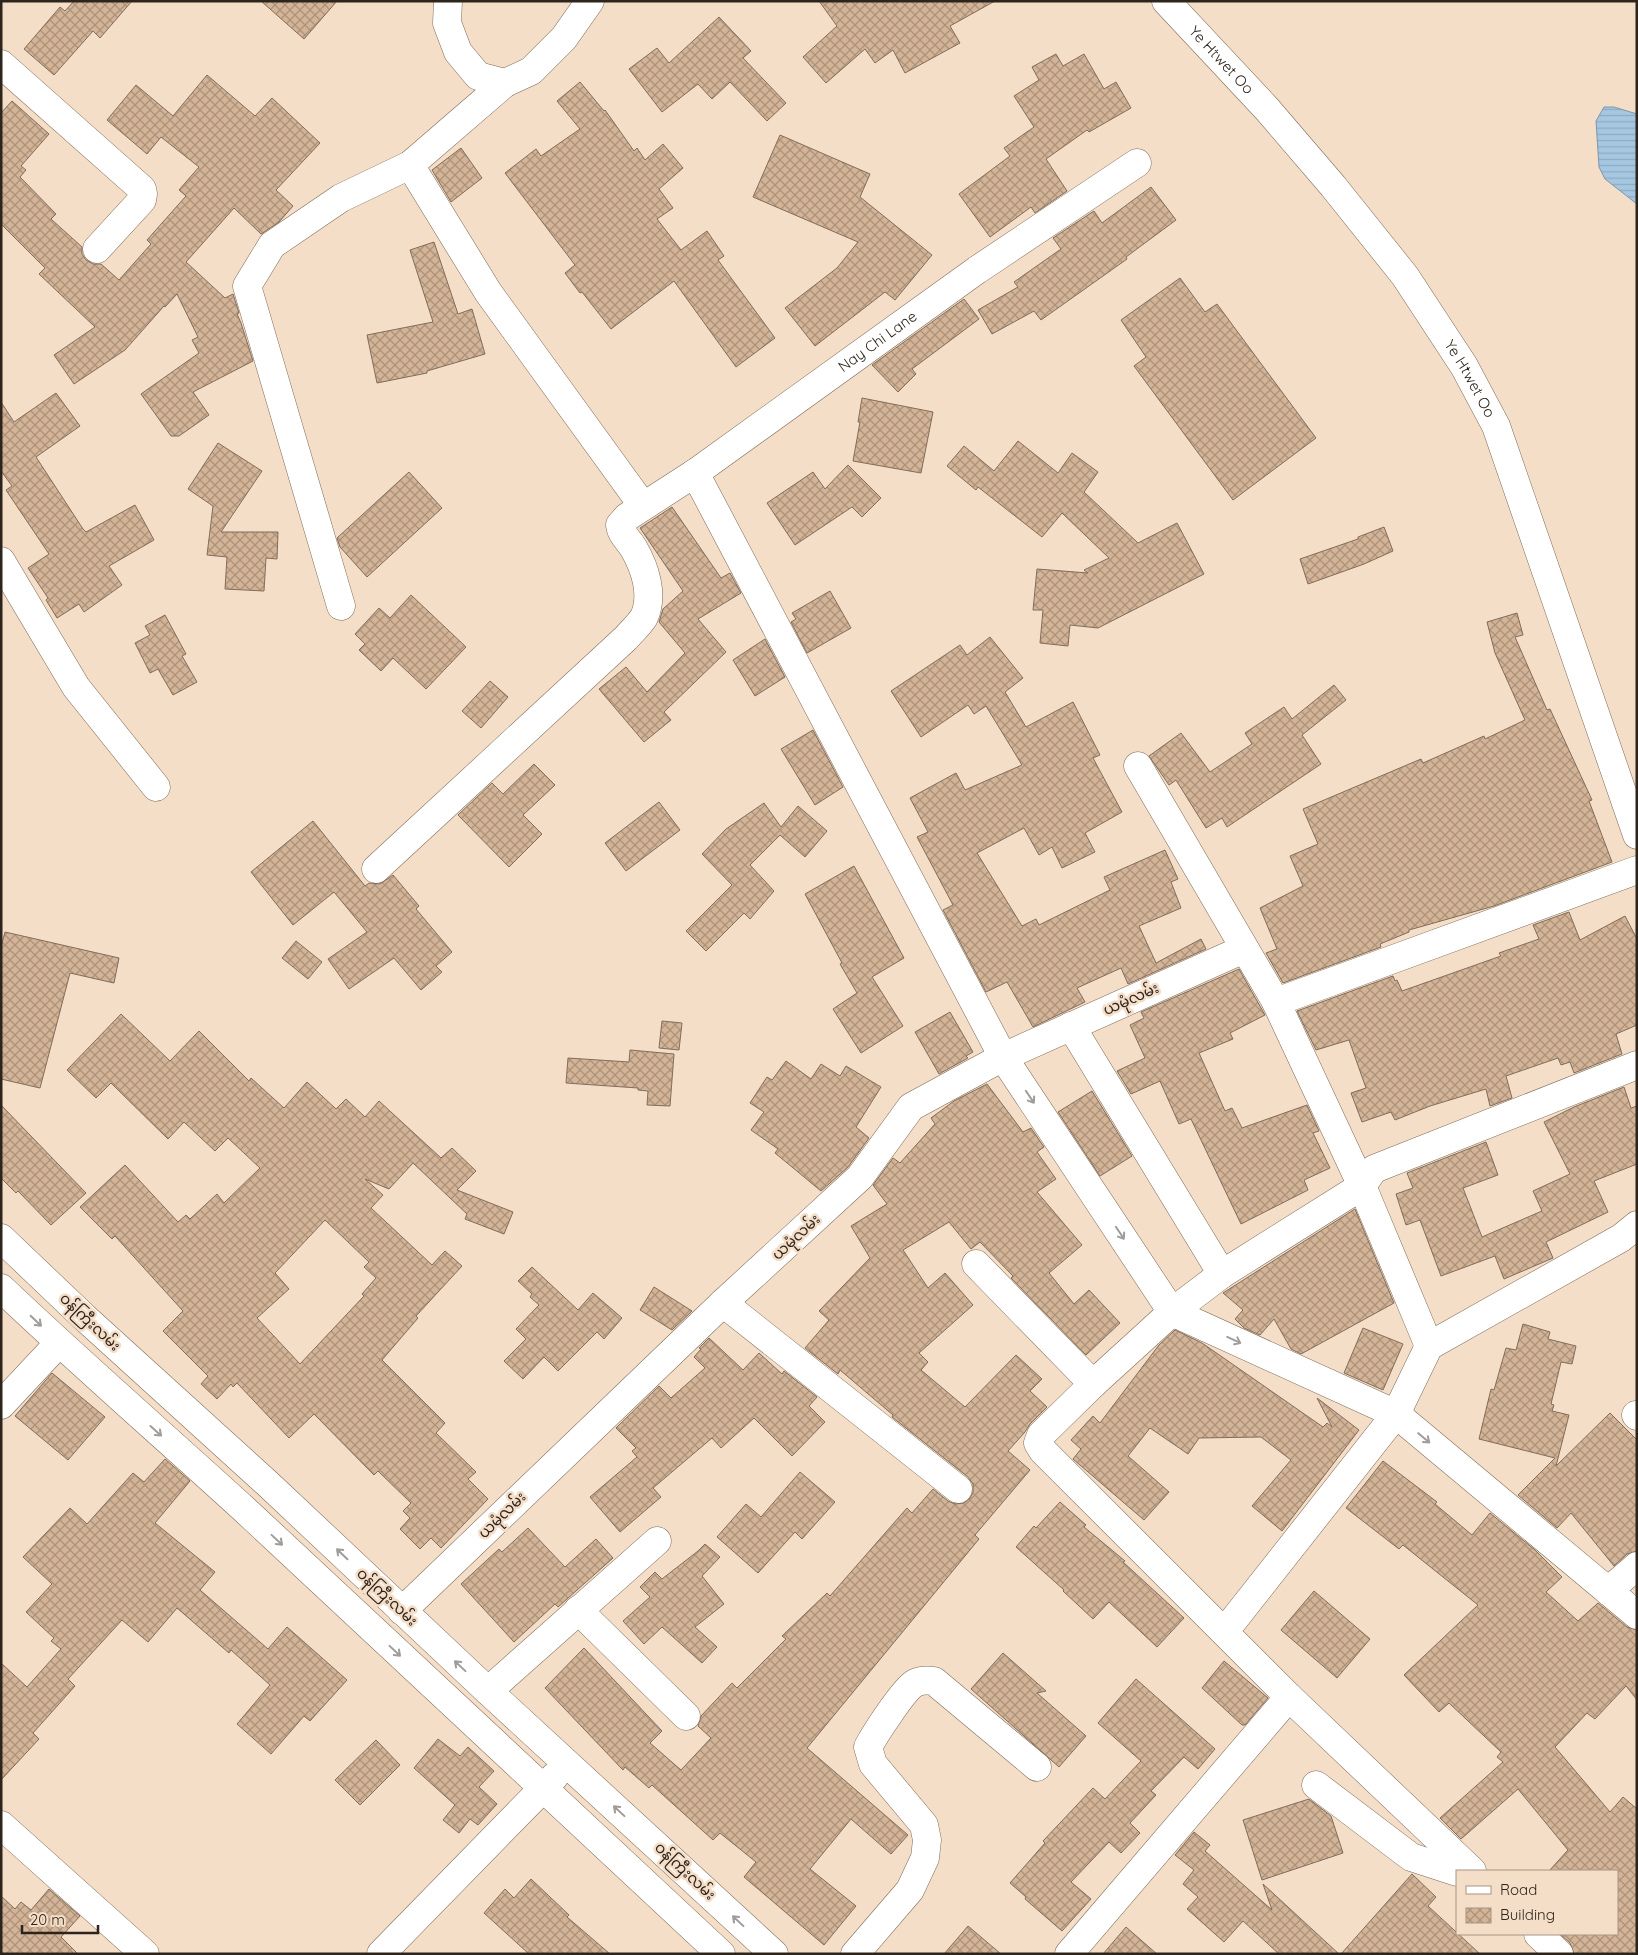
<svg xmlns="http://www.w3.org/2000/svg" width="1638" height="1955" font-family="Quicksand,'Noto Sans Myanmar',sans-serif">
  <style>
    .water { fill: url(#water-rules); stroke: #8196a7 }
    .building { fill: url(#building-cross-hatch); stroke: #816d5a; fill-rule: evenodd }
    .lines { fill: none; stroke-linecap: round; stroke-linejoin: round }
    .minor-casing { stroke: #7e6a57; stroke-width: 29 }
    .minor { stroke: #fff; stroke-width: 28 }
    .oneway { stroke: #a09c99 }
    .labels { text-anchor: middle; stroke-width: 5; stroke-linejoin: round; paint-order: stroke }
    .street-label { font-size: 15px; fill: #2d241c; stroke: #f5dec8 }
  </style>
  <defs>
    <pattern id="water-rules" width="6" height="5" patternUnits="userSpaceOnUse" patternTransform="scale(1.25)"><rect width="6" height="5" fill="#a5c7e2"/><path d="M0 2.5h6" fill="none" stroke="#8eabc1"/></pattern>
    <pattern id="building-cross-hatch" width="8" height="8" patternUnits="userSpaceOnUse" patternTransform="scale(1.25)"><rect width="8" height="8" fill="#d3b497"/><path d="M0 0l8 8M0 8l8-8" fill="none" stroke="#ac927a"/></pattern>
  </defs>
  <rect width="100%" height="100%" fill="#f5dec8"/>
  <path class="water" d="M1604,107H1614L1637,114V204L1605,179L1599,167L1596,121Z"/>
  <path class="building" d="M74,1H132L100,38L93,31L54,75L24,49L60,7L65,11Z
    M261,1H337L304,39Z
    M819,1H995L950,26L960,43L905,73L893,50L875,63L865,49L826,83L803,57L837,26Z
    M719,17L751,51L743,58L786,103L767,121L730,82L712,99L698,84L662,112L629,69L657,48L669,63Z
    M1056,54L1063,66L1084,54L1104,89L1116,82L1131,108L1089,132L1087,130L1046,159L1067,191L1035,213L1031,207L990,237L959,194L1010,156L1004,148L1034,127L1014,96L1039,80L1032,67Z
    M207,75L255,116L272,98L320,143L276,190L293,206L279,222L261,234L234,208L186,262L225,298L233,294L239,313L237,314L241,323L253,361L193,392L209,415L179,436H171L141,394L199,353L192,340L198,337L177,294L165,307L164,306L125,350L74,384L54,355L95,327L39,274L45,268L1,224V113L12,101L49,134L21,166L26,170L20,177L56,214L51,219L82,247V254L86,260L93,264H101L119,280L151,244L147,240L186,196L179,190L199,167L161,137L147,154L107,120L136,85L173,116Z
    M580,82L604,111L605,110L634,151L637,148L645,160L663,144L683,168L659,189L673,208L657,219L681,250L707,231L724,256L718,260L775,338L736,367L674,281L611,329L582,292L580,293L565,273L575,265L505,173L536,149L541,156L580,129L557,101Z
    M780,135L870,174L860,197L932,255L895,300L885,292L815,346L785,308L837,268L858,242L753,197Z
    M461,148L482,178L451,202L432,170Z
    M1151,187L1176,220L1126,257L1127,259L1041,320L1034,311L992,334L978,310L1018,287L1014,282L1061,249L1053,238L1094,211L1102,223Z
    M434,242L458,314L472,309L485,354L427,371V373L377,383L367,335L433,322L410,250Z
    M1180,278L1205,312L1217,304L1316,438L1233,500L1134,366L1146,357L1121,320Z
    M964,299L979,319L912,369L916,374L898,392L872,365Z
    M56,393L80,426L36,457L83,529L86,532L135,505L154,540L109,566L122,585L84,612L79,604L57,618L46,600L48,598L28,568L49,554L6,490L12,486L1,471V402L14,422Z
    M862,398L933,412L921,473L853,461L860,422H858Z
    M1018,441L1058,473L1072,453L1098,472L1084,492L1138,543L1177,523L1204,574L1098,628L1070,625L1068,646L1040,643L1043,610H1033L1037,569L1088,573L1084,570L1109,558L1062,513L1042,537L978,487L976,490L947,466L964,446L994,471Z
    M218,443L262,471L221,532H278L277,559L266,558L264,591L225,589L227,557L207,555L213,506L188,489Z
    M848,465L881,498L862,517L852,507L795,545L767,503L813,472L825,489Z
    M409,472L442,508L367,577L340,547L337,538Z
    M672,507L721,578L730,573L741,593L698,619L726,652L664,712L671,720L644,742L599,689L626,667L647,692L685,653L659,622L663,609L683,591L640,528Z
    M1384,527L1393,551L1364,564L1308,584L1300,559L1358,539V537Z
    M830,591L851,628L807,653L791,622L796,619L792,613Z
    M411,595L466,647L426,689L393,658L381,671L359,650L365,644L355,634L379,608L390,618Z
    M1517,613L1523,635L1515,637L1547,710L1550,709L1592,800L1589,801L1612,862L1494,906L1409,930V932L1380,944L1381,947L1283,983L1266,953L1277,949L1260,908L1303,886L1290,856L1318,844L1303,809L1421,759L1423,763L1484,736L1485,739L1525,720L1495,653L1487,622Z
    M165,615L186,654L182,656L197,682L173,695L158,669L150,673L135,643L150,635L145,626Z
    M990,637L1023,678L1005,692L1026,727L1073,702L1100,755L1093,758L1122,812L1085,833L1095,852L1062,868L1052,847L1039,855L1024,828L977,853L1022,926L1036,919L1039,925L1110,890L1104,877L1165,850L1178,879L1171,882L1181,908L1139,926L1156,963L1201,939L1206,949L1128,984L1121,968L1077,988L1085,1002L1033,1027L1007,982L986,992L943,910L953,905L917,837L928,832L910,798L956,773L965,790L1022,765L986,706L974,714L968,705L921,737L891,691L960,645L967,655Z
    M765,639L785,677L755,696L733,660Z
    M490,681L508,697L481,728L462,711Z
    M1334,685L1346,700L1302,735L1321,764L1227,827L1222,818L1206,828L1176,780L1169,785L1149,756L1181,733L1210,772L1252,744L1245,733L1284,707L1292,719Z
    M813,730L843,787L815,805L781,749Z
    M534,764L555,785L523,815L542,834L509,867L458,815L492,783L503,794Z
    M659,802L680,830L626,871L605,843Z
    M764,803L781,827L798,806L827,831L805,857L780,835L750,865L774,891L750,919L744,913L706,951L686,931L732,885L702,854L726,829Z
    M313,821L365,886L369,883L380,884L393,875L419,906L416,909L452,952L436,966L442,972L421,990L394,958L349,989L328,959L367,932L334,892L293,925L251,872Z
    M854,866L904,958L872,977L903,1026L861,1053L833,1009L857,993L840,964L842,963L805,894Z
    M1569,912L1580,940L1625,916L1637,939V1025L1616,1034L1622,1054L1574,1073L1570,1062L1561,1065L1558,1058L1506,1076L1512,1098L1490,1106L1486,1089L1430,1106L1395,1120L1391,1112L1362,1122L1351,1093L1366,1088L1349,1040L1316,1050L1297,1011L1393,976L1395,981L1397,980L1402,991L1501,956L1499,953L1539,939L1533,925Z
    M5,932L119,958L114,983L70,973L40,1088L1,1079V947Z
    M296,941L322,962L308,979L282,958Z
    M1239,969L1265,1015L1230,1033L1233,1039L1199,1053L1225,1111L1232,1108L1242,1128L1307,1105L1319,1131L1313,1133L1330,1168L1304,1180L1308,1190L1241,1224L1191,1119L1179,1124L1160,1081L1131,1094L1117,1071L1145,1058L1130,1025L1144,1018L1141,1012Z
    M950,1012L973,1052L966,1056L968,1058L939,1074L915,1032Z
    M121,1014L170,1061L199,1031L249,1081L251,1078L284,1108L307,1082L336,1109L346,1099L365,1117L379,1101L441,1158L452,1148L476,1171L457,1190L513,1212L504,1234L465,1219L467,1214L413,1163L389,1189L365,1179L383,1195L371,1208L432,1265L445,1251L462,1266L416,1316L418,1318L382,1360L445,1423L436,1433L476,1472L468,1479L488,1499L441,1548L431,1538L420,1549L400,1529L410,1518L403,1511L411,1503L378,1471L374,1475L314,1414L289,1438L237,1383L233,1387L231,1384L217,1399L201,1384L208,1376L163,1331L183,1311L115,1236L112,1239L80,1207L125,1165L178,1222L186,1215L190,1219L217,1194L224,1203L260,1168L228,1138L215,1151L184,1122L168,1139L111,1083L96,1098L67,1070ZM325,1220L369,1262L364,1267L376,1278L362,1294L364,1296L300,1364L257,1318L289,1289L275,1273Z
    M662,1021L682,1023L679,1050L659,1048Z
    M630,1050L674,1054L670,1106L647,1105L648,1091L638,1090V1088L566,1083L568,1058L629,1062Z
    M786,1061L811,1079L821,1064L840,1076L846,1066L881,1087L856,1127L869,1138L848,1167L821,1191L775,1153L778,1149L751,1130L764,1112L750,1103L767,1077L772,1080Z
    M987,1084L1023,1132L1031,1128L1044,1147L1037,1152L1056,1179L1037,1192L1082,1245L1049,1273L1074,1304L1089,1290L1120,1323L1086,1355L1011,1278L1013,1276L980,1242L971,1249L949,1222L903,1250L928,1288L945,1273L973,1305L919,1353L928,1362L921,1370L965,1407L1016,1355L1042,1379L1030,1391L1047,1407L1030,1424L1025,1432L1008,1451L1030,1470L975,1535L979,1539L807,1748L908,1835L891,1854L851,1819L810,1869L856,1906L824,1945L744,1877L756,1862L720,1833L713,1840L652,1785L649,1788L625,1767L623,1770L545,1688L584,1648L662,1731L650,1743L681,1770L711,1738L698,1726L701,1716L732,1683L737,1688L786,1639L782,1636L827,1593L830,1596L907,1508L912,1513L933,1489L948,1501L955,1504L964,1503L970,1498L973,1492V1484L968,1477L892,1417L893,1415L840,1370L838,1374L805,1348L829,1320L819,1311L870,1258L851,1226L887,1204L873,1185L893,1158L900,1163L935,1124L931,1118L954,1101Z
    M1624,1087L1631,1108L1637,1106V1164L1594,1181L1608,1212L1546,1242L1553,1258L1504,1279L1495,1256L1441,1276L1420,1220L1406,1225L1396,1194L1413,1188L1407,1173L1486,1142L1498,1175L1463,1188L1482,1237L1542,1211L1533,1191L1570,1174L1544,1122L1574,1107Z
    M1092,1091L1132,1156L1100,1176L1058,1112Z
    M1,1105L86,1193L51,1225L18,1191L16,1193L1,1178Z
    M1355,1209L1394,1303L1301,1354L1291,1349L1274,1319L1260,1335L1244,1328L1235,1319L1243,1310L1223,1293Z
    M532,1267L578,1310L593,1293L622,1318L604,1339L597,1332L558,1371L544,1357L523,1379L504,1361L526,1339L516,1329L539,1305L530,1297L532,1294L518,1281Z
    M654,1287L692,1311L672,1330L640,1310Z
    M1523,1324L1550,1332L1548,1339L1576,1346L1572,1364L1561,1362L1551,1404L1554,1405L1552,1411L1569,1415L1556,1466L1610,1413L1637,1440V1551L1627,1554L1614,1566L1571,1513L1557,1528L1518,1495L1555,1458L1479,1439L1491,1389L1494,1390L1506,1348L1516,1350Z
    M1363,1328L1403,1344L1383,1390L1344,1373Z
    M1175,1330L1202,1343L1323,1427L1327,1423L1332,1427L1317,1398L1359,1430L1282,1531L1252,1506L1291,1460L1261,1437L1199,1438L1188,1454L1150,1428L1128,1456L1169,1492L1144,1520L1073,1459L1081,1449L1071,1440L1093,1416L1100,1423L1159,1345Z
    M709,1338L743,1370L759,1353L782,1374L784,1371L817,1397L809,1406L825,1422L792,1456L754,1418L721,1448L712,1438L653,1488L661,1497L620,1532L590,1497L637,1457L632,1451L636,1448L616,1428L659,1386L671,1398L705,1368L694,1357L701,1349L699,1348Z
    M52,1373L105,1417L68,1460L15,1416Z
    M165,1459L190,1481L155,1523L215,1572L200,1590L268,1649L287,1627L347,1680L310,1721L304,1716L271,1754L237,1724L270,1685L231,1650L229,1653L177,1608L148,1642L122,1620L68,1679L75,1686L33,1733L39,1739L1,1780V1663L27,1687L61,1649L51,1641L54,1638L26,1612L52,1584L23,1557L70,1508L87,1524L133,1473L144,1482Z
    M1383,1461L1437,1502L1435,1504L1472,1535L1490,1513L1535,1550L1562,1577L1546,1592L1578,1621L1598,1603L1627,1627L1637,1630V1700L1626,1686L1595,1719L1587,1713L1555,1747L1610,1812L1623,1797L1637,1809V1954H1574L1570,1943L1560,1934H1617V1871H1549L1568,1850L1518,1789L1461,1839L1440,1818L1503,1762L1497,1757L1501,1752L1449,1703L1439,1712L1404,1675L1478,1605L1403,1545L1399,1549L1346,1508Z
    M800,1472L835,1502L802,1539L795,1532L758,1573L717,1537L746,1504L761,1517Z
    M1060,1502L1086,1525L1084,1527L1125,1561L1123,1562L1184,1618L1157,1647L1109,1602L1093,1619L1063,1591L1064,1590L1016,1547L1034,1526L1036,1528Z
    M528,1528L565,1567L596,1539L613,1558L558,1607L555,1604L514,1642L461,1584L499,1549L502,1552Z
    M705,1544L720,1557L702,1576L724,1604L695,1627L717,1647L702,1663L662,1627L644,1644L623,1621L650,1597L640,1587L655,1572L662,1579L698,1551Z
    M1314,1591L1370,1639L1337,1678L1281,1630Z
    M1003,1653L1046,1691L1037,1693L1086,1736L1059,1767L971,1689Z
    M1224,1661L1268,1698L1245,1725H1242L1202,1688Z
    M1136,1679L1215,1749L1198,1769L1184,1757L1151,1791L1156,1795L1130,1823L1140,1833L1121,1853L1109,1842L1071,1882L1091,1899L1062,1931L1025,1899L1026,1897L1010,1883L1045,1843L1043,1841L1093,1788L1105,1799L1141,1761L1098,1723Z
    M438,1739L460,1756L468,1747L494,1771L479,1787L497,1804L478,1825L470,1819L459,1833L443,1820L455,1805L414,1768Z
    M376,1740L400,1765L360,1805L335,1780Z
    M1309,1799L1331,1816L1343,1853L1262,1880L1243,1820Z
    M1194,1832L1210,1845L1205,1851L1272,1910L1263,1884L1339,1954H1279L1243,1921L1224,1942L1187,1909L1198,1897L1183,1884L1194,1870L1175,1855Z
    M1412,1874L1436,1897L1428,1906L1480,1954H1341Z
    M531,1879L569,1915L567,1917L610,1954H529L484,1913L505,1889L514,1898Z
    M49,1889L80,1916L61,1937L78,1954H1V1896L15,1909L21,1902L31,1910Z
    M968,1926L1001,1954H944Z
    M1126,1927L1157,1954H1103Z"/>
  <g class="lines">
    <g class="minor-casing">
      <g id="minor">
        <path d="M448,1L447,23L458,52L478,76L505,83"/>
        <path id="s1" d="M1166,1L1267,109L1333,186L1405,276L1464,366L1496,426L1637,835"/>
        <path d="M1,64L142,189L143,194L142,200L97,249"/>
        <path d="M410,165L488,292L643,506"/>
        <path d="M695,473L1003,1057L1172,1312L1396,1414L1637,1615"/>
        <path d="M1,561L76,687L156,787"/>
        <path d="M341,606L247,286L272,245L341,198L410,165L505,83L531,71L564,38L590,1"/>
        <path d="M1138,766L1276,1002L1362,1186L1429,1346"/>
        <path id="s2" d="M376,869L626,638C631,632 640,624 644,617C654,595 645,568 634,549C629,540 621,535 620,525L627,517L695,473L977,270L1137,163"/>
        <path d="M1276,1002L1637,870"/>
        <path d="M1071,1026L1222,1274"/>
        <path d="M1,1238L84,1317L268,1484L488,1691L774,1954"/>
        <path d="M976,1264L1093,1384"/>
        <path d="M1,1288C81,1364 164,1436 245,1510C404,1658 562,1807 721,1954"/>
        <path d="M723,1303L958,1489"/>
        <path d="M1,1405L59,1343"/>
        <path d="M1636,1415L1637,1416"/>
        <path d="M1608,1591L1637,1566"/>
        <path d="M578,1610L686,1716"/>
        <path d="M402,1611L723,1303L860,1177L911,1107L1003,1057L1244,949"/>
        <path d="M1225,1631L1396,1414L1429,1346L1621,1238L1637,1225"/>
        <path d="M488,1691L657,1541"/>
        <path d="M1316,1785L1411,1857L1457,1872"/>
        <path d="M1,1825L145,1954"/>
        <path d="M1472,1871L1289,1697L1043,1451L1038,1443L1041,1435L1093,1384L1172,1312L1222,1274L1362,1186L1374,1169L1637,1065"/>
        <path d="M1538,1934L1559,1954"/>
        <path d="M381,1954L555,1776"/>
        <path d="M855,1954L910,1890L925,1858L927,1840L924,1825L873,1764L868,1747C875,1734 904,1689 915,1683C921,1680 927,1680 934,1681L1037,1767"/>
        <path d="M1069,1954L1289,1697"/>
      </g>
    </g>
    <use href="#minor" class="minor"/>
  </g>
  <defs><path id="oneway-shaft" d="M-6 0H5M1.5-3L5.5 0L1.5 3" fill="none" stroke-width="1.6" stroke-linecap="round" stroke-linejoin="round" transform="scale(1.25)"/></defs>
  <g class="oneway">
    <use href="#oneway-shaft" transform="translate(1030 1097) rotate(56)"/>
    <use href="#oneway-shaft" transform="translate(1120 1233) rotate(56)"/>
    <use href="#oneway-shaft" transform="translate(36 1321) rotate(44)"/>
    <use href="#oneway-shaft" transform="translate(1234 1340) rotate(25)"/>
    <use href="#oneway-shaft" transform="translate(156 1431) rotate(42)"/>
    <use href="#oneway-shaft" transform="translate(1424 1438) rotate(40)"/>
    <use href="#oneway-shaft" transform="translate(277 1540) rotate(43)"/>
    <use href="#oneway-shaft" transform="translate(342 1554) rotate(-136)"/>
    <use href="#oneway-shaft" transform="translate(395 1651) rotate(43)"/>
    <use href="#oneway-shaft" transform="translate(460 1666) rotate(-137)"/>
    <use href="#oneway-shaft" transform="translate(619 1811) rotate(-137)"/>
    <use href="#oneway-shaft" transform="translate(738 1921) rotate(-137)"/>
  </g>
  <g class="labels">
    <g class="street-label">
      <text dy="5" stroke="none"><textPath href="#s1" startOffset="81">Ye Htwet Oo</textPath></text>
      <text dy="5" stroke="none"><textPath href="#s2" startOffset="784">Nay Chi Lane</textPath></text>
      <text dy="5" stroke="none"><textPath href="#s1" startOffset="486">Ye Htwet Oo</textPath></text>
      <text transform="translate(1131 999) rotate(-24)" y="5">ယမုံလမ်း</text>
      <text transform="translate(796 1237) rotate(-43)" y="5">ယမုံလမ်း</text>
      <text transform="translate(90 1322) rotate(43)" y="5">ဝန်ကြီးလမ်း</text>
      <text transform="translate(502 1515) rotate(-44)" y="5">ယမုံလမ်း</text>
      <text transform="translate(387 1597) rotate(43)" y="5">ဝန်ကြီးလမ်း</text>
      <text transform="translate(685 1871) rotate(43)" y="5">ဝန်ကြီးလမ်း</text>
    </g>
  </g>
  <rect width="1638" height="1955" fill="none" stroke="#2d241c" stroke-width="5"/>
  <rect x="1456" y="1870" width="162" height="65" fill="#f5dec8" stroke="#a59483"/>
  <rect x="1466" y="1886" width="25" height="8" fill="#ffffff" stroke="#a59483"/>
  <text x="1500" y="1895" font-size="15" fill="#2d241c">Road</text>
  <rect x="1466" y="1908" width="25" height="15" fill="url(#building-cross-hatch)" stroke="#a59483"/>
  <text x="1500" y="1920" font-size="15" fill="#2d241c">Building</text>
  <path d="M22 1925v8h76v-8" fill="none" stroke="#2d241c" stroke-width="2.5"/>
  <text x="30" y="1925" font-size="15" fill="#2d241c" stroke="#f5dec8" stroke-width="4" paint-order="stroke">20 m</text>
</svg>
